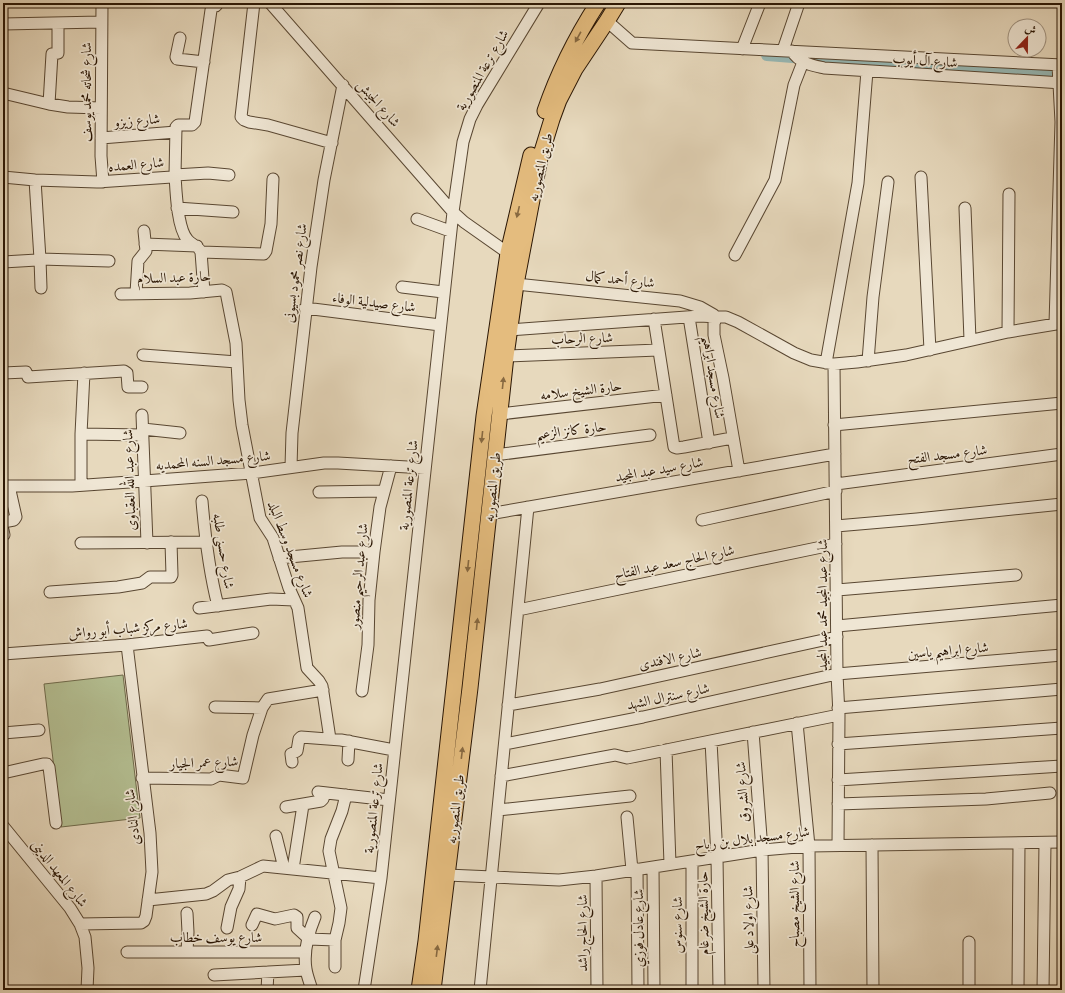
<svg xmlns="http://www.w3.org/2000/svg" width="1065" height="993" font-family="'EB Garamond',Amiri,serif">
  <style>
    .green { fill: #b4bf92; stroke: #6f6a4b }
    .lines { fill: none; stroke-linecap: round; stroke-linejoin: round }
    .canal { stroke: #97b9b6; stroke-width: 12 }
    .minor-casing { stroke: #594732; stroke-width: 13 }
    .major-casing { stroke: #2a1604; stroke-width: 17 }
    .minor { stroke: #efe6d4; stroke-width: 11 }
    .major { stroke: #e4bc7e; stroke-width: 15 }
    .oneway { fill: #876941 }
    .labels { text-anchor: middle; stroke-width: 3.5; stroke-linejoin: round; paint-order: stroke }
    .street-label { font-size: 14px; fill: #2a1604; stroke: #efe6d4 }
  </style>
  <rect width="100%" height="100%" fill="#e7d9bd"/>
  <filter id="stains"><feTurbulence type="fractalNoise" baseFrequency=".005" numOctaves="4"/><feColorMatrix values="0 0 0 0 .2 0 0 0 0 .09 0 0 0 0 .02 0 0 0 .5 -.17"/></filter>
  <radialGradient id="worn" r=".72"><stop offset=".6" stop-color="#630" stop-opacity="0"/><stop offset="1" stop-color="#630" stop-opacity=".3"/></radialGradient>
  <path class="green" d="M123,675L140,818L61,827L44,684Z"/>
  <g class="lines">
    <path class="canal" d="M767,55L985,72L1062,74"/>
    <g class="minor-casing">
      <path id="minor" d="M102,3L101,156L103,182
        M254,3L241,117L244,120L249,122L268,125L332,143
        M270,3L453,212L464,222L508,253
        M607,21L632,43L1062,65
        M3,24L101,22
        M180,38L176,57L177,59L204,62
        M742,49L760,3
        M783,50L799,3
        M792,51C799,63 811,65 824,68L1062,83
        M3,93L49,104L68,107L101,108
        M49,104L52,54L58,53V23
        M101,138L176,132
        M3,177L35,180L97,182L172,177L175,175L176,127L178,125H192L195,122L211,10L212,6H216L218,3
        M921,177L930,350
        M35,180L40,259L41,288
        M177,208L233,212
        M965,208L970,340
        M417,219L450,231
        M145,244L197,246
        M201,252L264,254L266,251L271,224L273,179
        M735,255L775,180L794,85L803,62
        M3,262L37,260L40,259L109,261
        M516,284L680,301L700,307L714,315
        M402,287L443,292
        M204,292L201,252C198,245 191,245 187,239C177,227 176,191 175,175L208,173L229,175
        M136,293L138,261L146,251L144,231
        M121,294L190,293L222,290L226,292L236,343L239,400L242,425L260,518L273,538L289,588L298,608L307,668L319,681L322,686L330,739
        M305,308L440,325
        M689,317L709,443
        M654,319L674,447L677,448L684,447L732,438
        M1055,324L1061,122L1058,65
        M509,330L700,316L717,317
        M1008,332L1009,194
        M143,355L237,362
        M506,356L658,350
        M868,361L873,297L888,182
        M826,363L858,183L867,71
        M834,364L837,674L839,715L838,845
        M3,373L26,372L28,377L124,371L127,373L128,387H142
        M500,414L666,395
        M142,415L147,543
        M834,425L1062,403
        M143,429L180,433
        M81,434L143,435
        M495,455L650,435
        M291,467L292,433L311,267L324,180L343,85
        M739,471L723,378L714,335V323L717,317H726L738,322L794,353L811,360L834,364L857,362L906,355L1008,332L1062,323
        M836,484L1062,454
        M81,485V434L84,373
        M3,486H72L144,481L252,473L324,463H338L425,468
        M319,492L384,491
        M202,501C205,537 209,571 218,606
        M489,514L835,454
        M702,520L836,491
        M3,522L14,520L16,517L9,486
        M836,526L917,519L1062,504
        M3,530L4,535
        M81,543L205,542
        M279,558L342,552H374
        M837,590L1016,575
        M50,592L118,587L142,583L150,577H171L172,575L171,542
        M199,608L271,599L294,600
        M518,610L836,544
        M837,626L1062,605
        M3,654L127,645L207,636L209,640L253,633
        M362,691L368,645L369,600L374,552L380,507L391,466
        M508,705L600,689L837,637
        M215,707L262,708L268,699L323,690
        M838,708L1062,689
        M797,723L809,846L810,990
        M753,732L762,850L764,990
        M3,733L39,730
        M711,741L717,857L719,990
        M505,744L643,717L837,674L1062,655
        M838,744L1062,728
        M666,750L670,864
        M348,760L349,741
        M292,762L291,754L297,751L299,739L301,737L341,740L394,750
        M3,773L43,764H47L49,767L56,823
        M501,776L615,755L627,758L839,715
        M142,778L211,779L219,775L243,778L253,735L262,708
        M838,780L1062,766
        M318,792L389,800
        M838,804L986,799L1050,793
        M286,807L321,801L323,799L325,793
        M498,810L630,796
        M627,817L632,870
        M3,826L70,908L80,924L85,937L88,968L87,990
        M276,836L284,868
        M872,845L873,990
        M653,867L654,990
        M293,869L303,805
        M637,869L638,990
        M447,875L559,880L596,876L762,850L809,846L1062,842
        M596,876L597,990
        M148,900L206,894L213,891L228,880L240,877L263,866L381,878
        M80,924L141,923L144,921L146,916L152,872L150,833L127,645
        M252,925L257,914L275,919L294,915L297,917V928L309,939L335,940
        M227,928L231,907L239,889L240,877
        M127,952H305
        M187,952L188,932L187,913
        M335,967V940L339,923L341,908L329,851L331,839L342,811L346,795
        M214,975L306,970
        M267,990L268,972
        M312,990C310,983 307,976 306,969C303,951 308,934 315,917
        M364,990L381,878L453,212L463,142L470,119L477,105L539,3
        M480,990L528,507
        M692,990V861
        M969,990V942
        M1018,990L1019,843
        M1043,990L1045,843"/>
    </g>
    <g class="major-casing">
      <path id="major" d="M545,111C558,73 576,37 598,3
        M419,990L426,941L484,416L508,253L531,155
        M433,990L470,688L506,356L516,284L540,158L552,119L559,100L575,69L607,21L618,3"/>
    </g>
    <use href="#minor" class="minor"/>
    <use href="#major" class="major"/>
  </g>
  <defs><path id="oneway-solid" d="M-6-.8H1V-3.2L6.5 0L1 3.2V.8H-6Z"/></defs>
  <g class="oneway">
    <use href="#oneway-solid" transform="translate(578 37) rotate(119)"/>
    <use href="#oneway-solid" transform="translate(518 212) rotate(103)"/>
    <use href="#oneway-solid" transform="translate(503 383) rotate(-84)"/>
    <use href="#oneway-solid" transform="translate(482 437) rotate(96)"/>
    <use href="#oneway-solid" transform="translate(468 566) rotate(96)"/>
    <use href="#oneway-solid" transform="translate(477 624) rotate(-84)"/>
    <use href="#oneway-solid" transform="translate(462 753) rotate(-83)"/>
    <use href="#oneway-solid" transform="translate(437 951) rotate(-83)"/>
  </g>
  <g class="labels">
    <g class="street-label">
      <text transform="translate(925 60) rotate(4)" y="5">شارع آل أيوب</text>
      <text transform="translate(482 70) rotate(-60)" y="5">شارع ترعة المنصورية</text>
      <text transform="translate(86 92) rotate(-90)" y="5">شارع شحاته محمد يوسف</text>
      <text transform="translate(379 103) rotate(49)" y="5">شارع الجيش</text>
      <text transform="translate(137 120) rotate(-5)" y="5">شارع زيزو</text>
      <text transform="translate(136 164) rotate(-5)" y="5">شارع العمده</text>
      <text transform="translate(540 167) rotate(-77)" y="5">طريق المنصوريه</text>
      <text transform="translate(295 273) rotate(-82)" y="5">شارع نصر محمود بسيونى</text>
      <text transform="translate(174 277) rotate(-2)" y="5">حارة عبد السلام</text>
      <text transform="translate(620 279) rotate(6)" y="5">شارع أحمد كمال</text>
      <text transform="translate(374 302) rotate(7)" y="5">شارع صيدلية الوفاء</text>
      <text transform="translate(582 338) rotate(-2)" y="5">شارع الرحاب</text>
      <text transform="translate(714 377) rotate(81)" y="5">شارع مسجد ابراهيم</text>
      <text transform="translate(581 390) rotate(-7)" y="5">حارة الشيخ سلامه</text>
      <text transform="translate(571 430) rotate(-7)" y="5">حارة كانز الزعيم</text>
      <text transform="translate(947 454) rotate(-7)" y="5">شارع مسجد الفتح</text>
      <text transform="translate(213 460) rotate(-5)" y="5">شارع مسجد السنه المحمديه</text>
      <text transform="translate(659 469) rotate(-10)" y="5">شارع سيد عبد المجيد</text>
      <text transform="translate(129 480) rotate(-92)" y="5">شارع عبد الله العقباوى</text>
      <text transform="translate(408 485) rotate(-84)" y="5">شارع ترعة المنصورية</text>
      <text transform="translate(492 487) rotate(-84)" y="5">طريق المنصوريه</text>
      <text transform="translate(291 549) rotate(69)" y="5">شارع مسجد وسط البلد</text>
      <text transform="translate(224 551) rotate(81)" y="5">شارع حسنى طلبه</text>
      <text transform="translate(674 562) rotate(-12)" y="5">شارع الحاج سعد عبد الفتاح</text>
      <text transform="translate(358 576) rotate(-85)" y="5">شارع عبد الرحيم منصور</text>
      <text transform="translate(822 605) rotate(-90)" y="5">شارع عبد المجيد محمد عبد المجيد</text>
      <text transform="translate(128 628) rotate(-5)" y="5">شارع مركز شباب أبو رواش</text>
      <text transform="translate(948 650) rotate(-5)" y="5">شارع ابراهيم ياسين</text>
      <text transform="translate(670 658) rotate(-12)" y="5">شارع الافندى</text>
      <text transform="translate(668 696) rotate(-12)" y="5">شارع سنترال الشهد</text>
      <text transform="translate(204 762) rotate(-2)" y="5">شارع عمر الجيار</text>
      <text transform="translate(742 792) rotate(-94)" y="5">شارع الشروق</text>
      <text transform="translate(373 808) rotate(-84)" y="5">شارع ترعة المنصورية</text>
      <text transform="translate(455 809) rotate(-83)" y="5">طريق المنصوريه</text>
      <text transform="translate(132 817) rotate(-96)" y="5">شارع النادى</text>
      <text transform="translate(752 838) rotate(-7)" y="5">شارع مسجد بلال بن رباح</text>
      <text transform="translate(60 873) rotate(52)" y="5">شارع المعهد الدينى</text>
      <text transform="translate(794 904) rotate(-90)" y="5">شارع الشيخ مصباح</text>
      <text transform="translate(703 913) rotate(-91)" y="5">حارة الشيخ ضرغام</text>
      <text transform="translate(748 920) rotate(-91)" y="5">شارع اولاد على</text>
      <text transform="translate(677 925) rotate(-90)" y="5">شارع سنوس</text>
      <text transform="translate(638 928) rotate(-90)" y="5">شارع عادل فوزي</text>
      <text transform="translate(582 933) rotate(-90)" y="5">شارع الحاج راشد</text>
      <text x="216" y="942">شارع يوسف خطاب</text>
    </g>
  </g>
  <rect width="1065" height="993" fill="none" stroke="#e7d9bd" stroke-width="16"/>
  <rect x="4" y="4" width="1057" height="985" fill="none" stroke="#2a1604" stroke-width="2"/>
  <rect x="8" y="8" width="1049" height="977" fill="none" stroke="#2a1604"/>
  <g transform="translate(1027 38) rotate(22)"><circle r="19" fill="#efe6d4" stroke="#a09381"/>
  <path d="M0-3L7 15L0 10L-7 15Z" fill="#8f2418"/>
  <text y="-6" font-size="11" font-weight="bold" text-anchor="middle" fill="#2a1604">ش</text>
  </g>
  <rect width="100%" height="100%" filter="url(#stains)"/>
  <rect width="100%" height="100%" fill="url(#worn)"/>
</svg>
